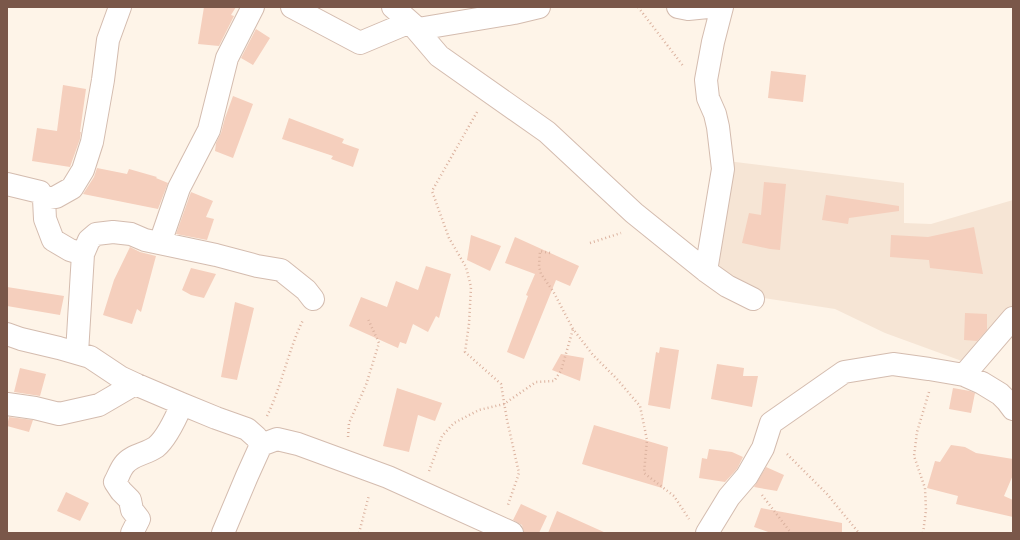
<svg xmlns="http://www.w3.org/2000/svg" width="1020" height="540" font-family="'Asap Condensed',sans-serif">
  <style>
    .residential { fill: #f6e5d5 }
    .building { fill: #f5cfbd }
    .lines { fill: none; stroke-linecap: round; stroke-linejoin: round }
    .minor-casing { stroke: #d4bcaf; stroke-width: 24 }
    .path { stroke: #dbb29f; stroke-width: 2.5; stroke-dasharray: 1 3; stroke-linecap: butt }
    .minor { stroke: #fff; stroke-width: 22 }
  </style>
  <rect width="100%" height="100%" fill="#fef4e8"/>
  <path class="residential" d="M719,160L904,183V223L931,224L1013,200V320L970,364L885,333L835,309L757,297L708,264Z"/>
  <path class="building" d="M204,7H236L231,15L234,16L219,46L198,44Z
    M256,29L270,38L253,65L241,58Z
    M771,71L806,75L803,102L768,98Z
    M63,85L86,89L80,132H81L80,139L70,167L32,161L37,128L57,131Z
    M233,96L253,104L233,158L215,151L216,143L221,133L225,118Z
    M289,118L344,139L342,143L359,149L353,167L331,159L333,156L282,139Z
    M97,168L127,174L129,169L157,177L156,178L168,183L158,209L83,194L94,177Z
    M764,182L786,184L780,250L770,249L742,243L749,213L761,215Z
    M191,192L213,201L206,217L214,219L207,240L176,234Z
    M826,195L899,206V211L849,218L848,224L822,220Z
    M974,227L983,274L930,268L929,260L890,257L891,235L928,237Z
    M471,235L501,246L490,271L467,260Z
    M515,237L579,266L570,286L556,280L524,359L507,352L528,296L526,295L535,274L505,263Z
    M130,247L140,252L156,256L141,312L137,309L132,324L103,315L114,280Z
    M426,266L451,274L439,318L436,316L428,332L413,324L406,344L400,342L398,348L349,326L361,297L387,307L396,281L418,290Z
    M191,268L216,274L204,298L191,295L182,290Z
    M7,287L64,296L60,315L7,306Z
    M235,302L254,308L237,380L221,377Z
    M965,313L987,314V330L977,341L964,340Z
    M660,347L679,350L670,409L648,405L656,352L659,353Z
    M561,354L584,358L580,381L552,370Z
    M717,364L744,368L743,376H758L752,407L711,399Z
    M20,368L46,374L40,396L14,392Z
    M397,388L442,403L435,421L418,415L409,452L383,446Z
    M953,388L970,391L975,393L971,413L949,409Z
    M9,417L33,420L29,432L7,426Z
    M594,425L668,447L662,488L582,464Z
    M951,445L965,447L976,453L1013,459V475L1004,496L1013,500V517L956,504L958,496L927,488L935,461L940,462Z
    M709,449L732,452L743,457L737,469L725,482L699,478L702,458L707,459Z
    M766,467L784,475L777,491L754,487Z
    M66,492L89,503L80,521L57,511Z
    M521,504L547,516L539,533H524L522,525L513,520Z
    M761,508L842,523V533H771L754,527Z
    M557,511L606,533H548Z"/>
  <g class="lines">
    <g class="minor-casing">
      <path id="minor" d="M292,7L360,43L410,22L418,29L514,13L539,7
        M393,7L410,22L439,56L547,132L634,213L706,271L727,286L753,299
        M678,7L688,9L708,7
        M7,184L40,192L44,199L45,219L53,240L70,250L83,254L77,353
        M44,199L56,197L72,188L83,170L92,142L103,80L108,40L120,7
        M160,243L179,188L209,130L227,58L253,7
        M83,254L89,240L96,234L113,232L131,234L145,240L216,255L257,266L281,270L306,290L313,299
        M706,271L723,169L718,127L715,114L708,98L706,80L713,42L722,7
        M7,334L21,339L59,348L90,357L120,377L135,384L182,404L216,418L247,429L256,437L261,445
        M964,375L1013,318
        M7,404L35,408L59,414L99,405L135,384
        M132,533L139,519L132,510L130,500L121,491L115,482C118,477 120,470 124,465C131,455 146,454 156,447C167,438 176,418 182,404
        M223,533L247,476L261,445L277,439L298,444L388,477L512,533
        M707,533L729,497L747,476L763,448L771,423L844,372L893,364L929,369L964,375L982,383L1000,394L1007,401L1013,409"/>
    </g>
    <path class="path" d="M638,7L684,67
      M477,112L432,191L449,238L466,267L471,287L469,324L465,352L501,384L507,420L519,473L508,505
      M590,243L621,233
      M550,253L540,251L539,266L541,274L553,291L573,329L593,355L616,378L640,406L647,440L644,473L674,496L689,519
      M267,416C282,385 288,351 303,320
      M348,437L349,423L366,385L379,343L368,319
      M787,454L827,494L859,533
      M429,471L442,436L454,423L479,410L504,404L536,382L554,381L561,371L573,329
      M762,495L791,533
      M359,533L369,495
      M923,533L926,510L925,488L914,456L917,432L929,392"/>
    <use href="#minor" class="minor"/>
  </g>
  <rect width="1020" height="540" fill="none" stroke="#7a5749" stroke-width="16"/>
</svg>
